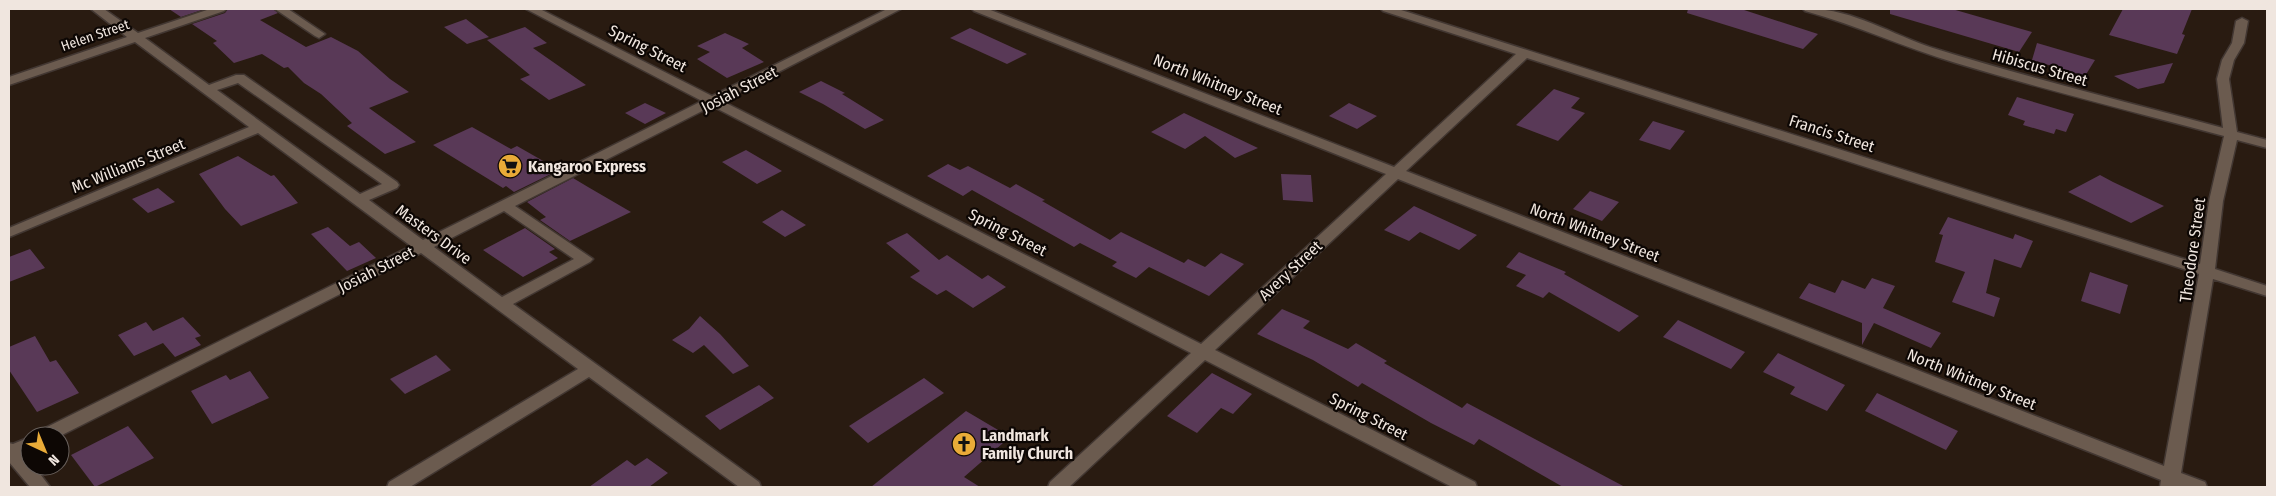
<svg xmlns="http://www.w3.org/2000/svg" width="2276" height="496" font-family="'Fira Sans Condensed',sans-serif">
  <style>
    .building { fill: #593957 }
    .lines { fill: none; stroke-linecap: round; stroke-linejoin: round }
    .minor-casing { stroke: #423732; stroke-width: 3 }
    .minor { fill: #6b5b4f; fill-rule: evenodd }
    .labels { text-anchor: middle; stroke-width: 4.5; stroke-linejoin: round; paint-order: stroke }
    .far-street-label { font-size: 14px; fill: #f0e6df; stroke: #0d0704 }
    .street-label { font-size: 16px; fill: #f0e6df; stroke: #0d0704 }
    .poi-label { font-size: 16px; font-weight: bold; fill: #f0e6df; stroke: #0d0704; text-anchor: start }
  </style>
  <rect width="100%" height="100%" fill="#291b11"/>
  <path class="building" d="M169,9H205L181,17Z
    M228,9H273L278,13L260,20L306,47L331,37L358,51L390,79L409,92L369,108L416,142L385,154L347,126L352,123L321,94L304,83L288,67L284,68L262,54L234,63L213,43L217,41L192,24L225,13Z
    M1688,9H1741L1818,34L1803,49L1687,13Z
    M1890,9H1952L2032,32L2019,52L1890,14Z
    M2123,9H2192L2182,34L2185,35L2177,54L2109,35Z
    M466,19L489,37L467,44L444,27Z
    M525,27L547,43L533,48L586,85L549,100L520,79L530,75L487,40Z
    M970,28L1027,54L1007,64L950,38Z
    M725,33L749,44L742,48L764,62L727,78L697,59L710,52L697,46Z
    M2037,43L2095,60L2085,76L2032,60Z
    M2173,63L2164,83L2138,89L2114,76Z
    M821,81L845,93L842,94L884,120L865,129L823,104L799,92Z
    M1554,89L1580,98L1571,108L1585,113L1558,141L1516,125Z
    M2017,97L2074,114L2066,132L2056,129L2054,134L2023,125L2025,121L2008,115Z
    M645,103L666,113L645,124L625,113Z
    M1349,103L1377,116L1357,129L1329,116Z
    M1184,113L1218,129L1258,148L1235,158L1205,136L1185,149L1151,132Z
    M1653,121L1685,131L1670,150L1639,140Z
    M472,127L511,149L517,146L559,170L514,192L506,186L503,188L433,145Z
    M746,150L782,171L757,184L722,162Z
    M238,156L271,176L274,175L298,203L241,226L225,209L199,174Z
    M948,164L960,170L968,166L1010,188L1016,184L1045,200L1042,201L1110,240L1121,232L1184,263L1188,259L1205,267L1221,253L1244,264L1209,296L1149,267L1136,278L1112,266L1117,262L1080,243L1074,247L972,190L963,196L927,176Z
    M1281,174L1311,175L1313,202L1283,200Z
    M2100,175L2113,182L2164,206L2131,223L2068,192Z
    M573,178L588,187L631,212L570,241L540,220L546,217L527,202Z
    M158,188L175,202L148,213L132,199Z
    M1590,191L1619,202L1602,221L1573,209Z
    M1414,206L1477,235L1459,250L1420,232L1409,241L1384,230Z
    M782,210L806,225L785,237L762,222Z
    M1948,217L2013,239L2015,234L2033,241L2021,268L1994,259L1986,293L2000,298L1994,317L1952,302L1965,272L1935,262L1943,235L1939,234Z
    M328,227L350,246L359,242L376,258L347,271L311,234Z
    M525,228L555,249L549,252L558,258L523,277L483,250Z
    M907,233L939,260L947,255L982,279L988,275L1006,287L973,308L946,290L937,295L910,277L920,271L886,243Z
    M30,249L45,268L9,282V257Z
    M1519,252L1566,272L1564,274L1639,316L1619,332L1549,292L1543,298L1516,286L1526,275L1506,267Z
    M2090,272L2128,285L2120,314L2081,301Z
    M1872,278L1895,286L1883,308L1941,333L1931,348L1874,323L1862,345V323L1799,298L1809,283L1835,293L1842,280L1865,289Z
    M1282,309L1310,321L1303,328L1348,349L1356,343L1387,361L1384,363L1462,408L1467,403L1625,487H1563L1479,439L1474,445L1431,423L1362,383L1358,387L1313,360L1257,334Z
    M700,316L720,334L749,366L733,374L704,345L693,353L672,340L689,329Z
    M183,317L201,336L195,338L201,345L175,357L163,343L134,356L118,335L146,322L153,331Z
    M1678,320L1745,352L1731,369L1663,337Z
    M35,336L50,362L56,360L79,393L37,412L9,370V347Z
    M1778,353L1845,385L1827,411L1790,394L1795,387L1763,372Z
    M436,355L451,370L405,394L390,379Z
    M250,371L269,398L212,424L191,391L226,375L230,380Z
    M1212,373L1252,394L1233,414L1221,408L1197,433L1167,416Z
    M924,378L944,393L868,443L849,426Z
    M759,385L774,398L720,430L705,416Z
    M1877,393L1958,431L1946,450L1865,411Z
    M966,411L1010,437L964,477L980,487H871Z
    M128,426L154,458L95,487L71,455Z
    M647,458L668,473L649,487H589L627,460L635,466Z"/>
  <g class="lines">
    <g class="minor-casing">
      <path id="minor" d="M91,9H104L138,33L210,9H226L224,11L145,38L209,85L236,75H244L397,182L399,185L397,188L369,200L423,240L702,101L526,9H540L712,96L887,9H901L722,101L1201,344L1386,174L974,11L972,9H988L1394,167L1516,54L1383,11L1381,9H1398L2200,264L2209,201L2224,136C2135,112 2045,90 1956,63C1905,48 1857,25 1805,11L1803,9C1848,6 1892,35 1933,48C2029,78 2127,102 2223,128L2217,79L2222,60L2232,43L2236,21L2242,18L2248,21L2244,43L2234,60L2229,79L2237,132L2267,140V148L2237,140L2223,201L2215,269L2267,286V296L2213,279L2181,473L2205,482L2207,487H2160L2161,480L1398,179L1215,350L1475,482L1477,487H1452L1205,360L1069,487H1048L1050,482L1191,353L712,106L515,206L593,259L590,262L513,304L759,482L761,487H739L589,377L410,487H387L389,482L578,369L421,253L60,436H36L39,431L411,246L258,133L9,237V228L249,127L135,42L9,85V77L127,37ZM1527,58L2199,274L2164,466L1406,171ZM238,83L382,184L360,194L217,90ZM504,211L574,259L502,297L434,247Z
        M275,9H288L325,34L319,38L315,36Z
        M30,437V452L24,455L30,462V466H34L50,487H30L9,462V443L13,444Z"/>
    </g>
    <use href="#minor" class="minor"/>
  </g>
  <defs>
    <g id="supermarket-disc" transform="scale(1.25)"><circle r="9.5" fill="#e9ab38" stroke="#0d0704"/><path d="M-6-5.5h2.5l.6 2H6L4.5 2H-2.5L-4.4-4H-6ZM-1.5 3.2a1.3 1.3 0 1 0 .1 0ZM3 3.2a1.3 1.3 0 1 0 .1 0Z" fill="#111"/></g>
    <g id="church-disc" transform="scale(1.25)"><circle r="9.5" fill="#e9ab38" stroke="#0d0704"/><path d="M-1.2-6h2.4v3.5h3.3v2.4h-3.3V6h-2.4V-.1h-3.3v-2.4h3.3Z" fill="#111"/></g>
  </defs>
  <g fill-rule="evenodd">
    <use href="#supermarket-disc" x="510" y="166"/>
    <use href="#church-disc" x="964" y="444"/>
  </g>
  <g class="labels">
    <g class="far-street-label">
      <text transform="translate(95 35) rotate(-19)" y="5">Helen Street</text>
    </g>
    <g class="street-label">
      <text transform="translate(648 48) rotate(27)" y="6">Spring Street</text>
      <text transform="translate(2040 67) rotate(16)" y="6">Hibiscus Street</text>
      <text transform="translate(1218 84) rotate(22)" y="6">North Whitney Street</text>
      <text transform="translate(739 89) rotate(-27)" y="6">Josiah Street</text>
      <text transform="translate(1832 133) rotate(18)" y="6">Francis Street</text>
      <text transform="translate(128 165) rotate(-22)" y="6">Mc Williams Street</text>
      <text transform="translate(1008 232) rotate(27)" y="6">Spring Street</text>
      <text transform="translate(1595 232) rotate(21)" y="6">North Whitney Street</text>
      <text transform="translate(434 234) rotate(36)" y="6">Masters Drive</text>
      <text transform="translate(2192 250) rotate(-82)" y="6">Theodore Street</text>
      <text transform="translate(376 269) rotate(-27)" y="6">Josiah Street</text>
      <text transform="translate(1290 270) rotate(-43)" y="6">Avery Street</text>
      <text transform="translate(1972 379) rotate(22)" y="6">North Whitney Street</text>
      <text transform="translate(1369 416) rotate(27)" y="6">Spring Street</text>
    </g>
    <g class="poi-label">
      <text x="528" y="172">Kangaroo Express</text>
      <text x="982" y="441">Landmark<tspan x="982" dy="18">Family Church</tspan></text>
    </g>
  </g>
  <rect width="2276" height="496" fill="none" stroke="#f0e6df" stroke-width="20"/>
  <g transform="translate(45 451) rotate(136)"><circle r="24" fill="#0d0704" stroke="#68605c"/>
  <path d="M0-4L9 19L0 12L-9 19Z" fill="#e9ab38"/>
  <text y="-8" font-size="14" font-weight="bold" text-anchor="middle" fill="#f0e6df">N</text>
  </g>
</svg>
